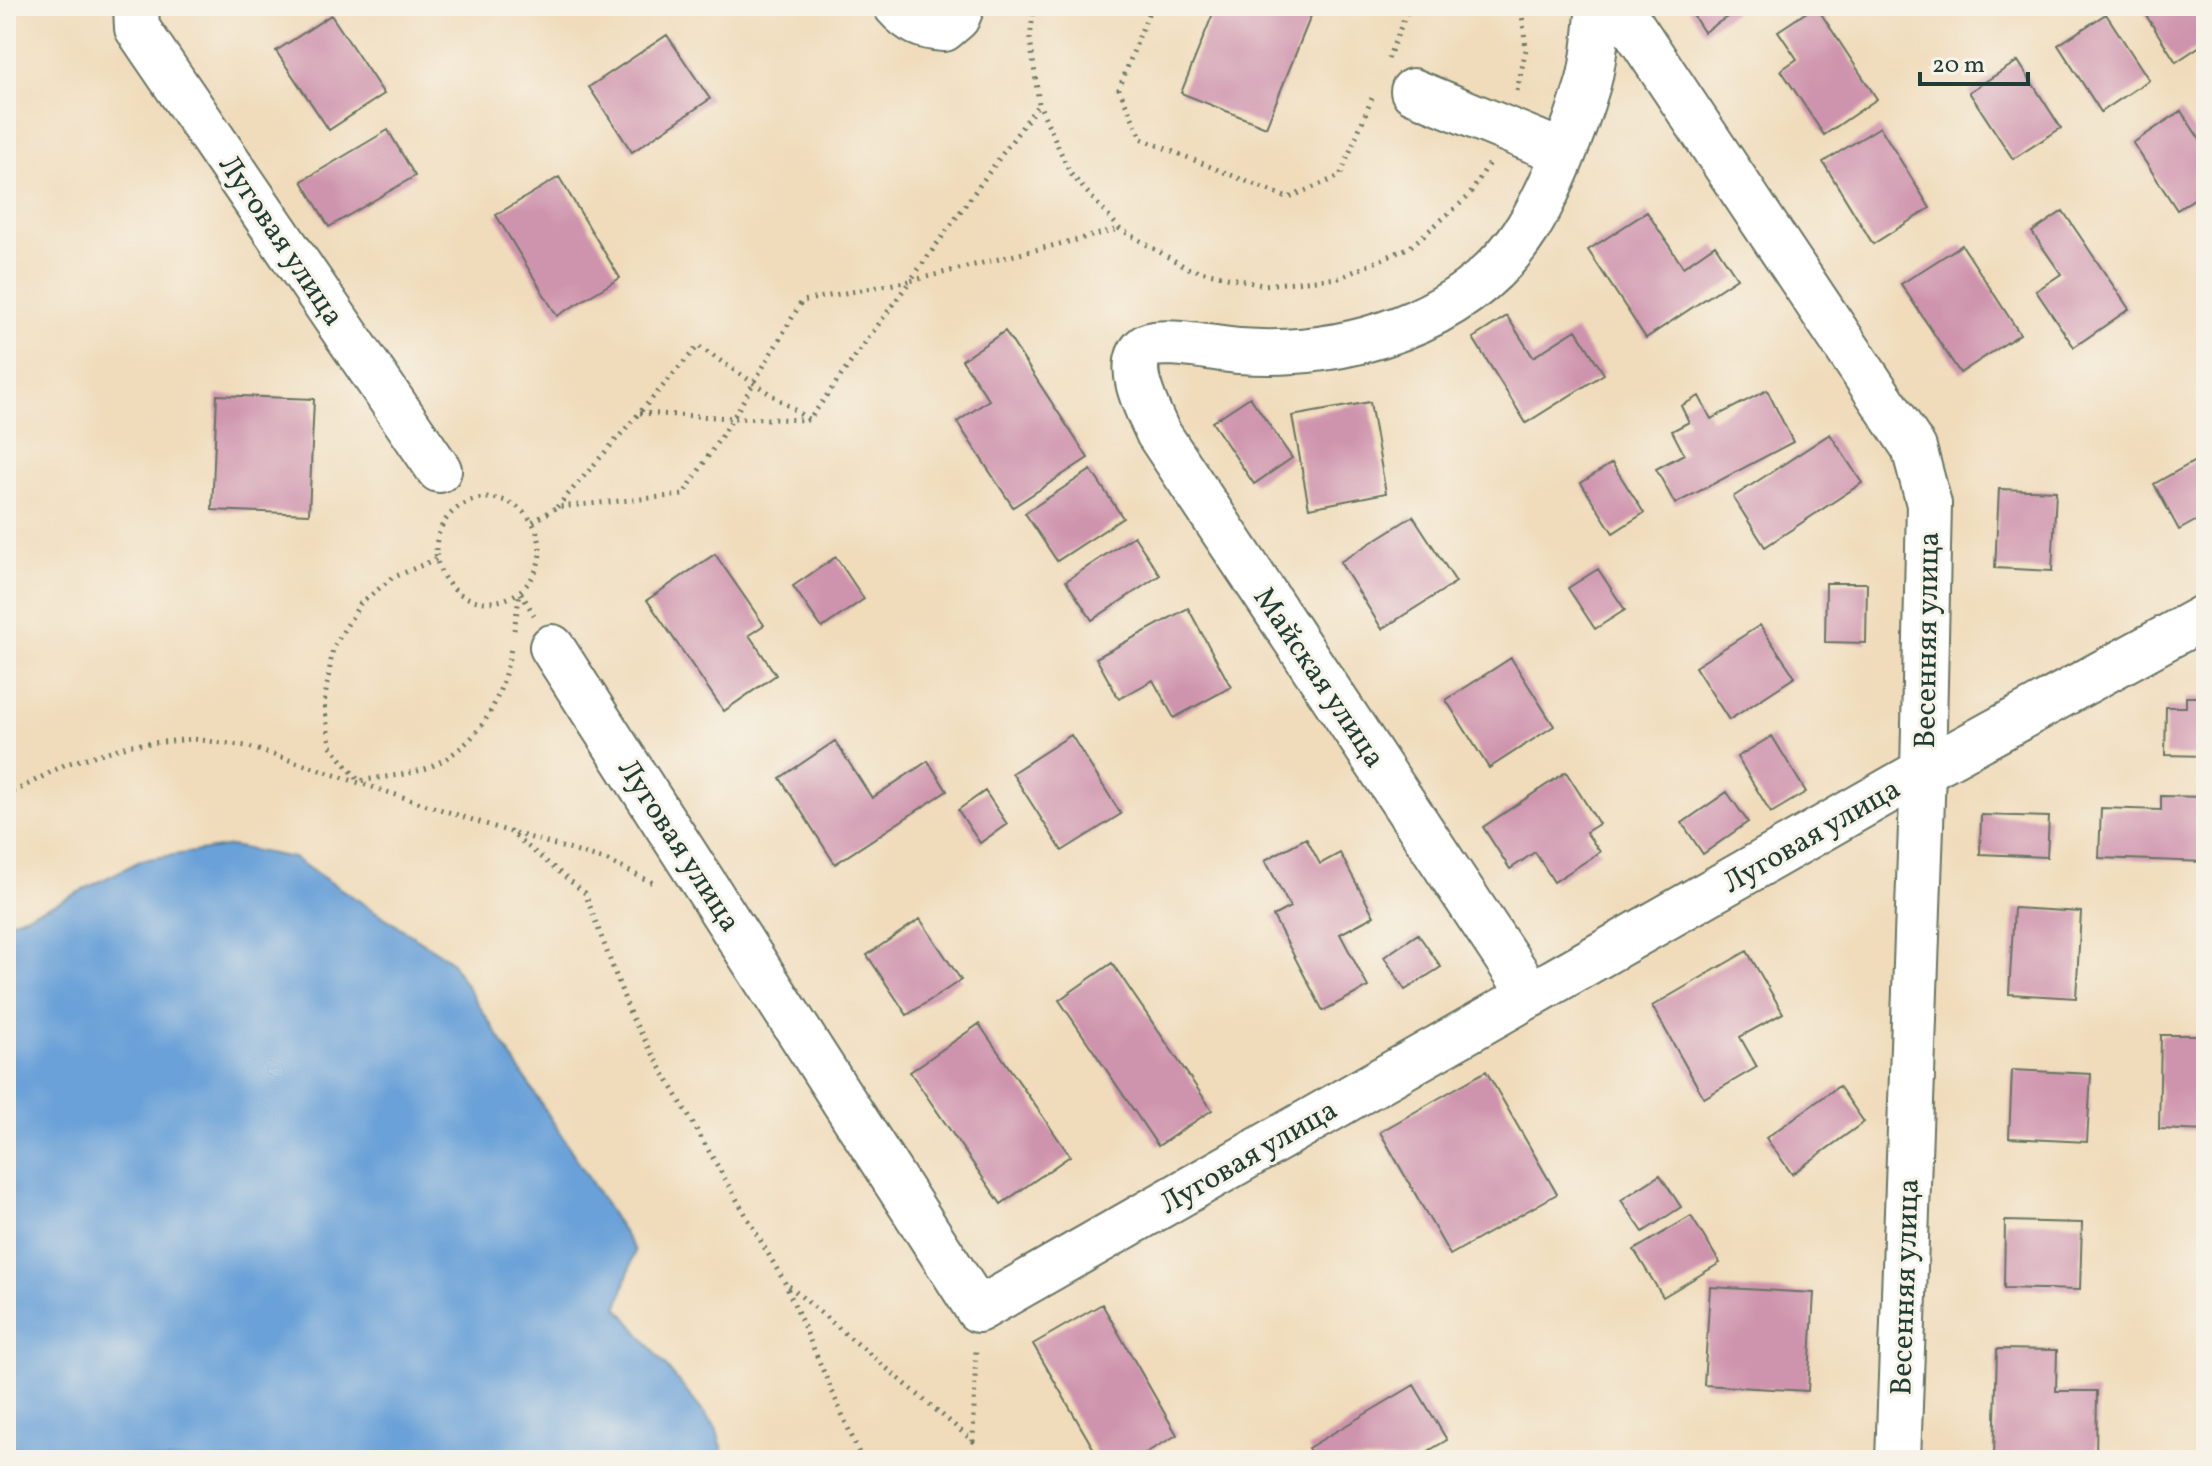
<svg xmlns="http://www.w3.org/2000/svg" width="2212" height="1466" font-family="Vollkorn,serif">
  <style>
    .water { fill: #6ba1d8; stroke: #456f86; stroke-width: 2 }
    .building { fill: #cf94ad }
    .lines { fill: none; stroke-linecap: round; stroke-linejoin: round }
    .minor-casing { stroke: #687563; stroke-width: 48 }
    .path { stroke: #687563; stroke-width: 5; stroke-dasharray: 2 6; stroke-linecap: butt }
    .minor { stroke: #fff; stroke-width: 44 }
    .labels { text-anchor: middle; stroke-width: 6; stroke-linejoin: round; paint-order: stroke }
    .street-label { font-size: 30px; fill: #1f3d34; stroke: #f7f3e8 }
  </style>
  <rect width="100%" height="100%" fill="#f7f3e8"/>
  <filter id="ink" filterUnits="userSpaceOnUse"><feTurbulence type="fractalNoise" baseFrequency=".0125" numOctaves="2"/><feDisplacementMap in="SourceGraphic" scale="16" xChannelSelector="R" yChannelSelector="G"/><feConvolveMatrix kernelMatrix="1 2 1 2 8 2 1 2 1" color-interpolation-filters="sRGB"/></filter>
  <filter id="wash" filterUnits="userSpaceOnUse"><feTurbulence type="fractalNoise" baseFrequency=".006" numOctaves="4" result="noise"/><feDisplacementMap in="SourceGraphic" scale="32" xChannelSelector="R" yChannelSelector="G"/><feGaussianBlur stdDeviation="1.8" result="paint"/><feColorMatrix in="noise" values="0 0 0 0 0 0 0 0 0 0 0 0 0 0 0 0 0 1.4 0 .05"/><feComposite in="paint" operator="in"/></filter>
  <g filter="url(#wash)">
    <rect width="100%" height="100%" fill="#f0dcbb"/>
    <path class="water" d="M231,846L293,858L450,960L635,1251L618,1307L716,1428L726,1460H6V923L61,901L142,860Z"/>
    <g id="blocks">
      <path class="building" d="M1216,6H1315L1266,127L1181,93Z
        M1687,6H1744L1704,32Z
        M1816,6L1877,99L1824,135L1781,70L1797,59L1778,31Z
        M2140,6H2206V42L2176,62Z
        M2106,14L2149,80L2101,112L2058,45Z
        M331,15L384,94L329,130L276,51Z
        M667,35L710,99L632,152L589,87Z
        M2018,61L2061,128L2013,159L1969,92Z
        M2181,111L2206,149V191L2177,210L2133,143Z
        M1880,127L1930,208L1873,244L1823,162Z
        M388,130L415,176L329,227L302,181Z
        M559,177L620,278L557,316L496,215Z
        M2063,211L2129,309L2074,347L2036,291L2061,274L2032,232Z
        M1647,212L1683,267L1715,245L1737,278L1646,338L1588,250Z
        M1962,245L2020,334L1960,373L1901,284Z
        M1507,316L1533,357L1576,330L1604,374L1526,423L1473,338Z
        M1005,331L1088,458L1013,507L957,422L989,400L962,360Z
        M1767,390L1793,442L1675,504L1656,469L1684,454L1672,431L1689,422L1681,406L1699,396L1711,419Z
        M217,395L314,399L309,514L212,510Z
        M1250,397L1292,458L1254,484L1212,422Z
        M1370,402L1386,493L1309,508L1292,416Z
        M1830,434L1862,483L1765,547L1733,497Z
        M2206,455V515L2179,530L2154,484Z
        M1612,463L1644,513L1613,533L1581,483Z
        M1091,470L1123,518L1057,561L1025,513Z
        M1999,489L2056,491L2052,571L1995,568Z
        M1413,516L1456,582L1382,629L1340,562Z
        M1134,536L1160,575L1092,620L1066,581Z
        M715,554L764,625L749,635L776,675L724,711L647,600Z
        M836,557L864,599L822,628L793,586Z
        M1598,569L1625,610L1595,629L1568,588Z
        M1826,583H1867L1866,643L1825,642Z
        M1188,608L1231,687L1174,718L1153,680L1119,699L1096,658Z
        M1760,625L1795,677L1729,720L1695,667Z
        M1511,658L1554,726L1489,768L1446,700Z
        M2203,691H2206V756L2165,755L2166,707H2186V697H2203Z
        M1071,735L1121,814L1062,851L1012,773Z
        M1772,736L1806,792L1771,813L1737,757Z
        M835,741L872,798L928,761L947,791L835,864L780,778Z
        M1566,772L1599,824L1586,832L1600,852L1554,882L1535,852L1510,869L1483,827Z
        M985,791L1007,824L980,843L958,810Z
        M1727,792L1748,822L1703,854L1682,823Z
        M2161,796L2206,797V862L2099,858L2101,808L2161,810Z
        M1981,815L2049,817L2047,857L1980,854Z
        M1306,838L1320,864L1340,853L1374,916L1340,934L1368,987L1323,1011L1273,916L1290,907L1265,860Z
        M2014,908L2081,912L2076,998L2009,994Z
        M920,919L961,980L907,1015L867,955Z
        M1418,934L1441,967L1405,990L1384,957Z
        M1747,951L1783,1013L1740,1037L1757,1067L1704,1098L1652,1006Z
        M1112,963L1212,1110L1158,1146L1059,1000Z
        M979,1024L1070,1156L1001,1204L910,1072Z
        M2161,1035H2206V1131L2159,1129Z
        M2012,1070L2091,1074L2087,1142L2009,1138Z
        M1486,1071L1557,1194L1450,1255L1380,1132Z
        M1839,1086L1864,1122L1792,1174L1766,1138Z
        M1660,1175L1681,1207L1643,1232L1621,1200Z
        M1691,1216L1720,1263L1663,1297L1634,1250Z
        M2005,1221L2082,1223L2080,1290L2004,1288Z
        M1710,1287L1814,1293L1808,1391L1704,1385Z
        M1102,1304L1177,1435L1133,1460H1100L1033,1344Z
        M1997,1349L2057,1350L2056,1391H2097L2096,1458L1994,1456Z
        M1414,1385L1447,1440L1413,1460H1315L1308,1448Z"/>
    </g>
  </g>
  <g filter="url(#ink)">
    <use href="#blocks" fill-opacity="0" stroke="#687563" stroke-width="2"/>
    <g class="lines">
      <g class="minor-casing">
        <path id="minor" d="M136,6L137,28L439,470
          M896,6C910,22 923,28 944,29L957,18L962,6
          M1619,6L1914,448L1929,504L1923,771L1898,1460
          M1413,91L1564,153
          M552,647L978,1310L1923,771L2206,616
          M1531,995L1158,433C1149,412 1124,368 1144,348C1156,336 1220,350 1239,351C1345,359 1467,323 1527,229C1551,191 1575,128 1588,84C1595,60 1596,31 1599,6"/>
      </g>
      <path class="path" d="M1034,6L1030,38L1039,104L1070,173L1120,229L1187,268L1262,285L1339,278L1410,247L1469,196L1489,163
        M1151,6L1119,89L1142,139L1288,198L1340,176L1372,98
        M1388,59L1409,6
        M1517,91L1526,49L1521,6
        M640,413L733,418L802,301L910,281L1038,105
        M436 550a52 52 0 1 1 104 0a52 52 0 1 1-104 0Z
        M557,507L698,346L808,419
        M533,522L557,507L683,495L733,418L809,420L910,281L1120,229
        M436,559L392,578L360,604L333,648L324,704L330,745L359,781C380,777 413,775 432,766C483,741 501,701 511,648
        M521,593L534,615
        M514,630L520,592
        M6,796L66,764L131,745L193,739L246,746L510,832L585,893L631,1016L785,1283L862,1460
        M515,833L608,861L655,884
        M789,1286L973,1441L976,1347"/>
      <use href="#minor" class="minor"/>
    </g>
  </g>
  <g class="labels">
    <g class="street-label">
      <text transform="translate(282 240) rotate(56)" y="10">Луговая улица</text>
      <text transform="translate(1926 640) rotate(-89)" y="10">Весенняя улица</text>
      <text transform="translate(1320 677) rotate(56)" y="10">Майская улица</text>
      <text transform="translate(1811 835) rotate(-30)" y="10">Луговая улица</text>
      <text transform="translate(680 845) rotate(57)" y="10">Луговая улица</text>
      <text transform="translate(1248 1156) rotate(-30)" y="10">Луговая улица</text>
      <text transform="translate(1904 1287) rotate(-88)" y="10">Весенняя улица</text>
    </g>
  </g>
  <rect width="2212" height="1466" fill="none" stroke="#f7f3e8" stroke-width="32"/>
  <path d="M1920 72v12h108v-12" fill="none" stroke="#1f3d34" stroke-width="4"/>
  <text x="1932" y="72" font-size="24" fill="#1f3d34" stroke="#f7f3e8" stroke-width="6" paint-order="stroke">20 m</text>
</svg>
